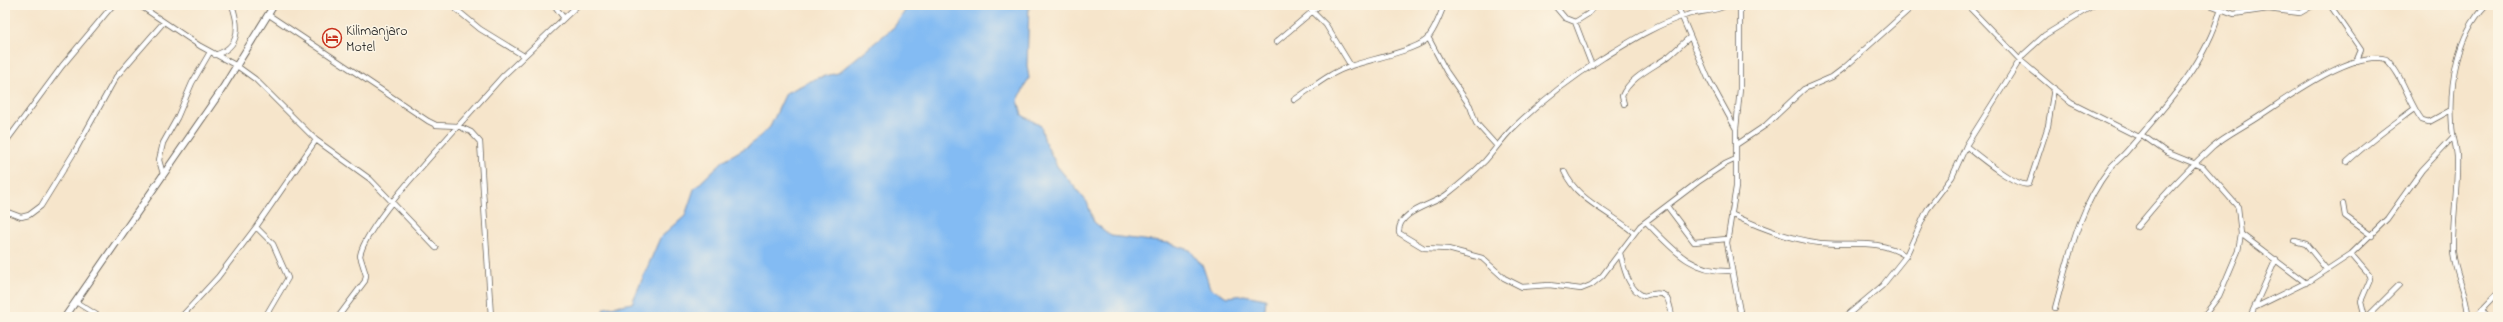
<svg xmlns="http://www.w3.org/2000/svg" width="2503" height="322" font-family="'Indie Flower',sans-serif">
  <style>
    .water { fill: #83bbf3; stroke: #506c88 }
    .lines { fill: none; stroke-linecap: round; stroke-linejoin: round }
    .minor-casing { stroke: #686259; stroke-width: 6 }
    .tertiary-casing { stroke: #686259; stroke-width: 8 }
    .minor { stroke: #fff; stroke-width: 4.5 }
    .tertiary { stroke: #fff; stroke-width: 6 }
    .labels { text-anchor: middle; stroke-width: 3; stroke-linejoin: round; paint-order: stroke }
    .poi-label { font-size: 14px; fill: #1c1c1c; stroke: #fcf5e5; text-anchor: start }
  </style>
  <rect width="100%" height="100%" fill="#fcf5e5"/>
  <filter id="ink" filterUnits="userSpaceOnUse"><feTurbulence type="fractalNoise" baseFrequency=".025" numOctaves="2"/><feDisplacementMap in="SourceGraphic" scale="8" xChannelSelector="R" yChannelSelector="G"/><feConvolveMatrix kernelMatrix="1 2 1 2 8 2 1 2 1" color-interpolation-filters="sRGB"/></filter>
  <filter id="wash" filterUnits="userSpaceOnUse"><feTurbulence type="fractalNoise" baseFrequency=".012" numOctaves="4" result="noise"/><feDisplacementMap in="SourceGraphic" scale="16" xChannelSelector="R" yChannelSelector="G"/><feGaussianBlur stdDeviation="0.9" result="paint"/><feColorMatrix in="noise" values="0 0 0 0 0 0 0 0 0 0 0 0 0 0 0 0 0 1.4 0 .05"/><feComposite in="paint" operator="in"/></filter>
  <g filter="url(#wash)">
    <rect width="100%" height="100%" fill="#f6e5cb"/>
    <path class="water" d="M909,5H1029L1027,66L1029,78L1018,100L1022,115L1041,126L1045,142L1057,166L1087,202L1094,222L1111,236L1168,243L1190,250L1203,267L1210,288L1227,297L1244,295L1266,299L1264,317H598L605,308L632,303L660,238L685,216L694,189L724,160L750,145L770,127L786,93L817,78L838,73L894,27Z"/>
  </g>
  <g filter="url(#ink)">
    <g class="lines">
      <g class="minor-casing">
        <path id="minor" d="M139,5L200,46L237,66L255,79L316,140L370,179L436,248
          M451,5L480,29L524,56
          M554,5L563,17
          M1306,5L1326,25L1351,66
          M1554,5L1565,18L1575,22L1588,14L1596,5
          M1677,5L1708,78L1736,129
          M1727,5C1713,13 1701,10 1687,15C1657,24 1629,42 1603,58C1571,78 1539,103 1512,129C1502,139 1494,151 1485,161C1473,173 1459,185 1446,195C1433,205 1397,211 1399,233L1424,248L1448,249L1482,258L1504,278L1522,287L1549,285L1581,289L1591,285L1602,276L1640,226L1698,182L1725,164L1736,159
          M1740,5V89L1736,129V187L1727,243L1741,317
          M1967,5L2020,60L2071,103L2139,137
          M2210,5L2234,14L2268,9L2300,13L2314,5
          M2330,5L2361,50L2356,62
          M269,15L428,121L436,125L458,126L502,77L578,5
          M1575,22L1592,66
          M1428,37L1446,71L1470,106L1476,123L1496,145
          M1276,42L1320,5
          M215,55C240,47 240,28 232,5
          M1294,100C1311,89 1330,72 1351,66C1368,60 1413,51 1426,40C1434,32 1440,16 1444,5
          M1624,104L1622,96C1630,77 1654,67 1669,56C1676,50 1683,43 1690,37
          M2142,135L2166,152L2203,167L2238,207L2241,234L2238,251L2219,296L2203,317
          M5,143L62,66L113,5
          M1736,145L1766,125L1804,89L1832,77L1844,68L1914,5
          M1966,146C1976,154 2018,189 2029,184L2048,126L2054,88
          M2347,162C2368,142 2391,126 2414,109
          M1564,171C1577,201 1611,212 1634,233
          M163,174L159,160L163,143L177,118L192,83L210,52
          M2343,204L2345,216L2372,236
          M1667,206L1694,242L1727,239
          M5,211L21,217L29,215L41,206L75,151L116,77L163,23
          M1731,214C1758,227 1789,239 1820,243C1851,246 1878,238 1906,256
          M1646,222C1672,248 1690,273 1731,271
          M256,227L273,244L288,278L265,317
          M2137,227C2160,199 2185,172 2212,147C2226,135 2245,126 2261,115C2287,98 2353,49 2386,59C2403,75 2408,102 2422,120L2429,122L2451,110
          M2241,234L2306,283
          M2295,241L2306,244L2327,270
          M1620,253C1624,268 1628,290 1644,296C1666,289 1669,296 1672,317
          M2351,254L2369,275L2370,280L2361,301L2365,317
          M76,302L100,317
          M2256,307L2313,279L2351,254L2387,219L2422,170L2453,137
          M2055,308C2069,258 2077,211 2110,168C2115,162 2122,157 2127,151C2163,109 2205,65 2220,11
          M2482,309L2488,317
          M181,317L218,277L256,227L316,140
          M338,317L365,281L366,275L360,256C365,226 435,152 458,126L471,132L480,142L491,317
          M1845,317L1882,286L1906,256L1927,210L1952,177L1967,144L2023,55L2045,35L2094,5
          M2250,317L2276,259
          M2367,317L2399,285
          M2468,317C2468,294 2455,274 2453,252C2452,221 2458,189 2457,158C2457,147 2452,136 2452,125C2449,84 2457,35 2486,5
          M2475,317L2498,293"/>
      </g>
      <g class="tertiary-casing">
        <path id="tertiary" d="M65,317L219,94L274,5"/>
      </g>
      <use href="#minor" class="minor"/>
      <use href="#tertiary" class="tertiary"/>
    </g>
  </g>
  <defs>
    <g id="hotel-ring" transform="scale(1)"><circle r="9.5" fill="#fcf5e5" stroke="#c8321e" stroke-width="1.5"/><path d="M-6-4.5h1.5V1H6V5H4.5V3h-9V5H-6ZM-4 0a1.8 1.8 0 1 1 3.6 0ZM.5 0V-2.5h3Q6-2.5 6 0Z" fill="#c8321e"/></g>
  </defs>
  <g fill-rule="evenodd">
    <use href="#hotel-ring" x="332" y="38"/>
  </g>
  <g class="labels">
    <g class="poi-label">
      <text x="346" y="35">Kilimanjaro<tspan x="346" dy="16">Motel</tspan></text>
    </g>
  </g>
  <rect width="2503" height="322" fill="none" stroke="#fcf5e5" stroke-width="20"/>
</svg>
